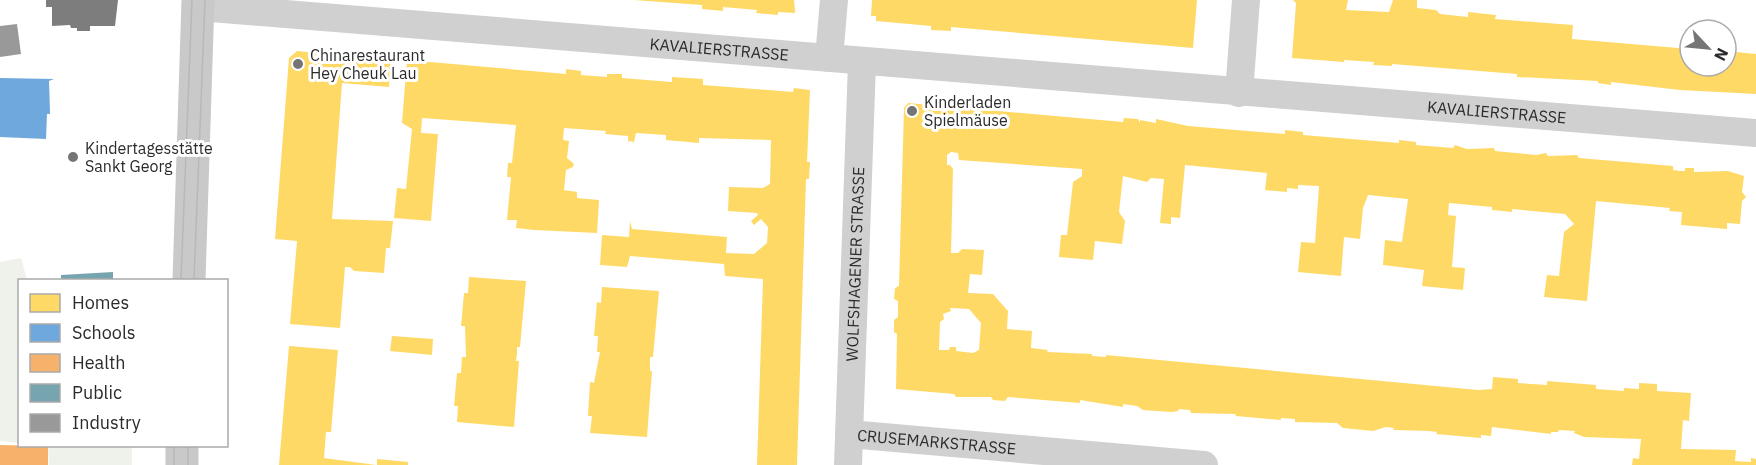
<svg xmlns="http://www.w3.org/2000/svg" width="1756" height="465" font-family="'IBM Plex Sans',sans-serif">
  <style>
    .green { fill: #eff2eb }
    .homes { fill: #ffd966; fill-rule: evenodd }
    .schools { fill: #6fa8dc }
    .health { fill: #f6b26b }
    .public { fill: #76a5af }
    .industry { fill: #999 }
    .building { fill: #7d7d7d }
    .lines { fill: none; stroke-linecap: round; stroke-linejoin: round }
    .minor { stroke: #d0d0d0; stroke-width: 28 }
    .secondary { stroke: #c9c9c9; stroke-width: 33 }
    .tram { stroke: #b8b8b8; stroke-width: 1.5 }
    .poi-dot { fill: #757575; stroke: #fff; stroke-width: 2 }
    .labels { text-anchor: middle; stroke-width: 6; stroke-linejoin: round; paint-order: stroke }
    .street-label { font-size: 16px; fill: #2b2b2b; stroke: #fff }
    .poi-label { font-size: 16px; fill: #2b2b2b; stroke: #fff; text-anchor: start }
  </style>
  <rect width="100%" height="100%" fill="#fff"/>
  <path class="green" d="M21,258L27,280H20L19,443L0,441V262Z
    M48,446H132V465H49Z"/>
  <path class="homes" d="M634,0H794L795,10V13L778,12V15L756,13L757,10L723,7V11L702,9V5Z
    M872,0H1197L1193,48L951,27V31L931,30V26L876,21V16H871Z
    M1293,0H1348L1346,10L1389,12L1393,0H1417V8L1436,10L1440,14L1468,17V12L1496,15L1495,19L1573,25L1572,39L1690,49V66H1726V51L1756,54V94L1680,90L1611,82V85L1598,83V81L1517,77V74L1392,64V66L1373,65L1374,62L1344,60V62L1292,58L1296,3Z
    M297,51L391,61L389,87L342,83L332,219L393,221L390,248H386L384,273L354,271L350,267H345L340,328L290,324L297,241L275,239L289,58Z
    M407,60L566,74V69L581,71V75L607,77V74H622V78L672,82V77L703,79V85L793,92L794,88L810,90L807,162H810L809,179H806L797,465H757L763,279L725,276L724,264L630,256L627,267L600,265L602,235L629,237L630,221L632,229L727,237L726,253L754,254L767,243L768,227L761,219L754,225L751,221L758,215L757,213L728,211L729,187L763,188L770,184L771,140L699,138V143L666,140V135L636,133L634,142L628,141V136L605,134L606,131L564,128L563,140L569,141L567,158L574,164L573,167L566,170L564,190L577,192V198L599,200L597,233L534,230L516,228L517,220H507L511,177H507L508,163H512L516,125L422,118L421,133L438,134L431,221L394,218L397,188L406,189L412,129L402,123Z
    M908,103L1123,122L1124,118L1138,119L1140,123V120L1156,123V119L1188,126L1285,134V130L1303,132V135L1399,143V140L1416,142V145L1453,148L1455,145L1467,149L1494,148L1495,151L1536,155L1546,153L1548,156L1577,155L1579,158L1673,166V170L1680,171H1685V168H1694V172L1728,171L1744,176L1742,192L1746,197L1742,201L1740,224L1727,223V229L1681,225L1682,212L1669,211L1670,208L1596,201L1587,301L1544,297L1547,275L1559,276L1564,232L1574,224L1565,214L1512,209V212L1492,210V207L1449,203L1448,215L1456,216L1452,267L1465,268L1463,290L1422,286L1424,270L1383,265L1385,240L1402,242L1408,199L1368,195L1363,208L1360,239L1344,237L1341,276L1298,272L1301,242L1315,243L1319,186L1298,185V189L1287,188V192L1265,190L1267,173L1185,165L1180,218L1171,217V224L1160,223L1164,179L1151,178L1147,182L1123,176L1119,212L1125,221L1122,244L1095,241L1093,260L1059,257L1061,235H1067L1073,182L1082,176V169L959,160L958,153L951,152L947,155V165H950L953,169L951,253H958L962,249L984,250L982,275L970,274L968,293L993,294L1008,311L1007,329L1032,331L1031,348L1048,350L1047,352L1092,354V356L1106,357V355L1478,390L1492,389L1493,377L1518,379V383L1547,385V381L1596,385V389L1624,391V388L1639,389V383L1657,384V391L1691,393L1689,421L1683,420L1681,449L1736,450L1735,461L1751,462V458L1756,459V465H1632L1633,458L1639,459L1641,439L1584,437L1574,433L1575,431L1559,430L1558,432H1551V434L1492,427L1491,436L1481,435V438L1436,434L1437,432L1429,431L1393,430L1394,428L1386,427L1373,431L1343,428L1337,423L1295,422V419L1281,418V420L1236,416L1235,414L1191,413L1190,410L1179,409L1178,411L1172,412L1143,410L1137,406L1123,404V407L1080,400V403L1008,397L1005,401L993,400L991,397H956L954,394L896,389L897,334L894,332V320L898,317V301L894,299L895,288L899,286L904,108ZM950,308L969,309L981,323L979,350L973,353L956,351V347H950L949,350H939L940,322L944,319L943,314L951,311Z
    M469,277L526,281L520,347H517V354L516,361H519L514,427L457,422L458,406H454L457,373H461L462,357H466L465,326H461L464,293H468Z
    M602,287L659,291L653,357H650V371H652L647,437L590,433L592,416H588L590,382L594,383L600,352H597L598,336H594L597,302L601,303Z
    M392,336L433,339L432,355L390,351Z
    M289,346L338,350L331,432H326L324,458L376,465H279Z
    M377,459L408,462V465H377Z"/>
  <path class="schools" d="M0,78L54,79L49,81L50,111V114H47L46,139L0,137Z"/>
  <path class="health" d="M0,445L48,446V465H0Z"/>
  <path class="public" d="M113,272V280H61V275Z"/>
  <path class="industry" d="M17,24L21,54L0,57V26Z"/>
  <path class="building" d="M46,0H118L115,26H90V31H77V28H71L70,25L52,26V7H46Z"/>
  <g class="lines">
    <g class="minor">
      <path id="s1" d="M199,7L1756,133"/>
      <path d="M829,58L834,0"/>
      <path d="M1239,93L1246,0"/>
      <path id="s2" d="M849,434L1204,465"/>
      <path id="s3" d="M848,465L862,62"/>
    </g>
    <path class="secondary" d="M189,280L198,0
      M182,465V446"/>
    <path class="tram" d="M181,280L192,0
      M194,280L205,0
      M174,465V446
      M188,465V446"/>
  </g>
  <g class="poi-dot">
    <circle cx="298" cy="64" r="6"/>
    <circle cx="912" cy="111" r="6"/>
    <circle cx="73" cy="157" r="6"/>
  </g>
  <g class="labels">
    <g class="street-label">
      <text dy="6" stroke="none"><textPath href="#s1" startOffset="522">KAVALIERSTRASSE</textPath></text>
      <text dy="6" stroke="none"><textPath href="#s1" startOffset="1302">KAVALIERSTRASSE</textPath></text>
      <text dy="6" stroke="none"><textPath href="#s3" startOffset="201">WOLFSHAGENER STRASSE</textPath></text>
      <text dy="6" stroke="none"><textPath href="#s2" startOffset="88">CRUSEMARKSTRASSE</textPath></text>
    </g>
    <g class="poi-label">
      <text x="310" y="61">Chinarestaurant<tspan x="310" dy="18">Hey Cheuk Lau</tspan></text>
      <text x="924" y="108">Kinderladen<tspan x="924" dy="18">Spielmäuse</tspan></text>
      <text x="85" y="154">Kindertagesstätte<tspan x="85" dy="18">Sankt Georg</tspan></text>
    </g>
  </g>
  <rect x="18" y="279" width="210" height="168" fill="#ffffff" stroke="#aaaaaa" stroke-width="1.5"/>
  <rect x="30" y="294" width="30" height="18" fill="#ffd966" stroke="#aaaaaa" stroke-width="1.5"/>
  <text x="72" y="309" font-size="18" fill="#2b2b2b">Homes</text>
  <rect x="30" y="324" width="30" height="18" fill="#6fa8dc" stroke="#aaaaaa" stroke-width="1.5"/>
  <text x="72" y="339" font-size="18" fill="#2b2b2b">Schools</text>
  <rect x="30" y="354" width="30" height="18" fill="#f6b26b" stroke="#aaaaaa" stroke-width="1.5"/>
  <text x="72" y="369" font-size="18" fill="#2b2b2b">Health</text>
  <rect x="30" y="384" width="30" height="18" fill="#76a5af" stroke="#aaaaaa" stroke-width="1.5"/>
  <text x="72" y="399" font-size="18" fill="#2b2b2b">Public</text>
  <rect x="30" y="414" width="30" height="18" fill="#999999" stroke="#aaaaaa" stroke-width="1.5"/>
  <text x="72" y="429" font-size="18" fill="#2b2b2b">Industry</text>
  <g transform="translate(1708 48) rotate(116)"><circle r="28" fill="#ffffff" stroke="#aaaaaa" stroke-width="1.5"/>
  <path d="M0-4.5L10 22L0 15L-10 22Z" fill="#757575"/>
  <text y="-9" font-size="16" font-weight="bold" text-anchor="middle" fill="#2b2b2b">N</text>
  </g>
</svg>
